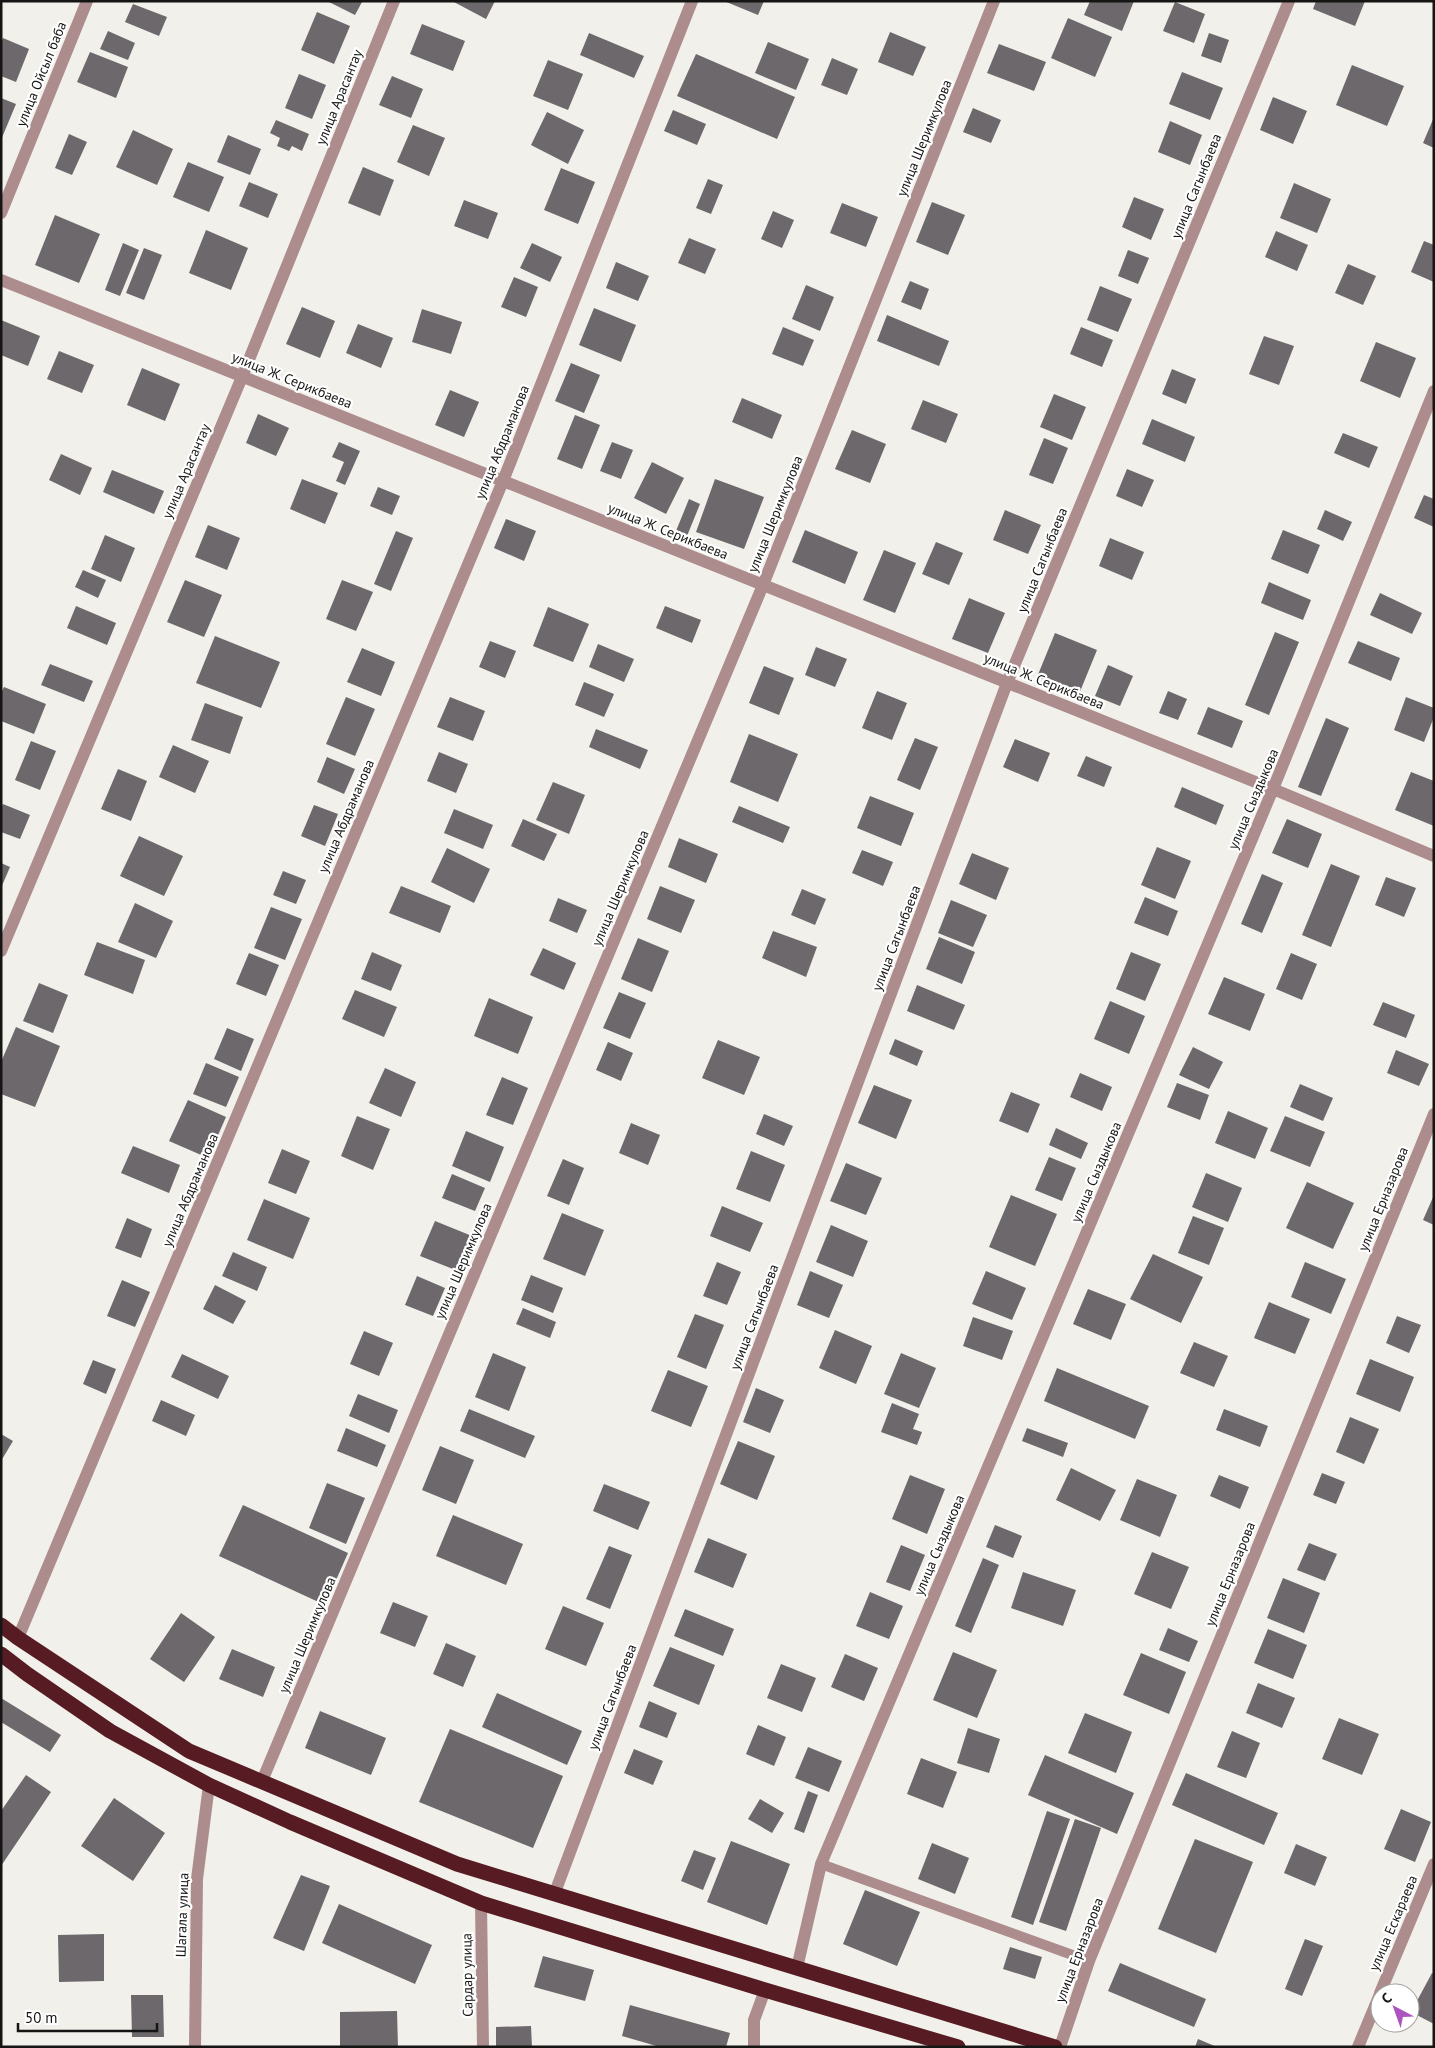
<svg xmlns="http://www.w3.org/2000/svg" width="1435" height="2048" font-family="'PT Sans',sans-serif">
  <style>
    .building { fill: #6c686c }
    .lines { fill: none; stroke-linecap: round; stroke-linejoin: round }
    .lane { stroke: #ac8c8d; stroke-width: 10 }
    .street { stroke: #ac8c8d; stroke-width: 12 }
    .highway { stroke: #571c23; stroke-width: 15 }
    .labels { text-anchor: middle; stroke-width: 4.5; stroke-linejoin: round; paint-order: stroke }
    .street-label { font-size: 14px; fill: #151513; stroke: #fff }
  </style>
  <rect width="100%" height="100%" fill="#f2f0ea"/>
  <path class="building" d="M327,1H360L362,2L355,15Z
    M452,1H495L486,19Z
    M724,1H764L758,15Z
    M1090,1H1134L1122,31L1084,15Z
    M1316,1H1365L1355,26L1313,9Z
    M1175,2L1205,14L1194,43L1163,31Z
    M133,4L167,17L159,36L125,22Z
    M317,12L350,26L334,64L301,50Z
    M1068,18L1112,37L1095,77L1051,58Z
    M422,24L465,41L453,71L410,54Z
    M108,31L135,43L128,60L100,49Z
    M890,32L926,47L913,76L878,62Z
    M589,33L644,56L634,78L580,55Z
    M1209,33L1229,40L1221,63L1201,56Z
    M3,38L29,49L16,82L1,76V43Z
    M768,42L809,59L796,90L755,73Z
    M999,44L1046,62L1034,91L987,73Z
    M90,52L128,67L116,98L77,82Z
    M696,54L795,97L777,139L677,96Z
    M832,58L858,69L847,95L821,85Z
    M548,60L583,74L568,110L533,96Z
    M1352,65L1404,86L1387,126L1336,105Z
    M1182,72L1223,88L1210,120L1169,104Z
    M299,74L326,85L312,119L285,108Z
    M392,76L423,89L411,118L379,105Z
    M1273,97L1307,111L1293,144L1260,130Z
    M1,98L16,104L1,140Z
    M973,108L1001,120L991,143L963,132Z
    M673,110L706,124L697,145L664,131Z
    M547,112L584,130L568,164L531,145Z
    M1434,117V148L1423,143Z
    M276,120L309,134L302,151L292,146L289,151L277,146L280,138L270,133Z
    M1170,121L1202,135L1190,165L1158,152Z
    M413,125L445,138L429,176L397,162Z
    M133,130L173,149L157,185L116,167Z
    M69,134L87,142L72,175L55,168Z
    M228,135L261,149L250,175L217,162Z
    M188,162L224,177L209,212L173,197Z
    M363,167L394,180L380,216L348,203Z
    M561,168L595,182L578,224L544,210Z
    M708,179L723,185L711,214L696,208Z
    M249,182L278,194L268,218L239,206Z
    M1294,183L1331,199L1317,233L1280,218Z
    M1134,197L1164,209L1151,240L1122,227Z
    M464,200L498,213L488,239L454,226Z
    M932,202L965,215L948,255L916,242Z
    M842,203L878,217L866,247L830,233Z
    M773,211L794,220L782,248L761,239Z
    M55,215L100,234L79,283L35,265Z
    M206,230L248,248L231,290L189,273Z
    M1276,231L1308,245L1297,271L1265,257Z
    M689,238L716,249L705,274L678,263Z
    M1424,241L1434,245V282L1411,272Z
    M123,243L139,250L120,296L105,290Z
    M532,243L562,257L550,282L520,268Z
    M144,248L162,255L144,300L126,293Z
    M1128,250L1149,258L1138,284L1118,276Z
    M616,262L649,276L638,301L606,288Z
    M1348,264L1376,276L1363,305L1335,293Z
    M514,277L538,287L526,317L501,307Z
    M910,281L929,289L921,310L901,302Z
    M806,285L834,297L820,331L792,319Z
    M1100,286L1132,299L1118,332L1087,320Z
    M302,307L335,321L320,358L286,344Z
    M594,308L636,325L621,362L579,345Z
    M422,309L462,322L451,354L412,342Z
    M887,315L949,341L939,366L877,341Z
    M1,320L40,336L28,366L1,355Z
    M358,324L393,338L381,368L346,353Z
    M783,327L814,340L803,366L772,354Z
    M1081,327L1113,340L1102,367L1070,354Z
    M1264,336L1294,346L1279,385L1249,374Z
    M1376,342L1416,358L1400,398L1360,381Z
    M59,351L94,365L82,393L47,379Z
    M571,363L600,375L584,413L555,401Z
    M142,368L180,384L165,421L127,405Z
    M1172,369L1196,379L1186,404L1162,394Z
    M450,390L479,402L464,437L435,425Z
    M1054,394L1086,407L1072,440L1040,427Z
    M742,398L782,415L772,439L732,422Z
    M923,400L958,414L946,443L911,429Z
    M258,414L289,428L276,456L246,443Z
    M575,415L600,425L582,469L557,459Z
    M1152,419L1195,437L1185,462L1142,444Z
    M852,430L886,444L870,483L835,469Z
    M1343,433L1378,447L1369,468L1334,453Z
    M1044,438L1068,448L1053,484L1029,475Z
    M339,442L360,451L345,485L336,481L344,462L332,457Z
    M612,442L633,450L621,479L600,471Z
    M61,454L92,468L80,495L49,480Z
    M652,462L684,478L666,514L634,498Z
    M1127,469L1154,480L1142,507L1116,496Z
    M112,470L164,491L154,514L103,492Z
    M302,479L338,493L325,524L290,509Z
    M715,479L764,497L744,549L696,532Z
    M378,487L400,496L392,515L370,506Z
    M1424,495L1434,499V527L1414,518Z
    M689,499L700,504L687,536L676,531Z
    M1005,510L1041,525L1028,554L993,540Z
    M1325,510L1352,522L1343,541L1317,529Z
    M506,519L536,531L524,561L494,548Z
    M208,525L240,538L227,570L195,557Z
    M805,530L858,552L845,584L792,562Z
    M1283,530L1320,545L1308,574L1271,559Z
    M396,531L413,538L391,591L374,584Z
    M105,535L135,548L121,582L91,569Z
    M1110,538L1144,552L1132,580L1099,566Z
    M936,542L963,553L949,585L922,574Z
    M884,550L916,563L895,613L863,600Z
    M83,570L106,580L98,598L75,587Z
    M185,580L222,595L204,637L167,622Z
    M342,580L373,592L356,631L326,619Z
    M1269,582L1311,600L1303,620L1261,603Z
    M1380,593L1422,613L1412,634L1370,615Z
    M969,598L1005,613L988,653L952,639Z
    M76,606L116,623L107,645L67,628Z
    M665,606L701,620L692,643L656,628Z
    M548,607L589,624L573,662L533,646Z
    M1275,632L1299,642L1269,715L1245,705Z
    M1055,633L1097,650L1079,694L1037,677Z
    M215,636L280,662L261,708L196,683Z
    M490,641L516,651L505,678L479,667Z
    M1358,641L1400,658L1391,681L1348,663Z
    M598,644L634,659L624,682L589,667Z
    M816,647L847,659L835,687L805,675Z
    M362,648L395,662L381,696L347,682Z
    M50,664L93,681L84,702L41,685Z
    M1108,665L1133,676L1120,706L1095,696Z
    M764,666L794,678L779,715L749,703Z
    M584,682L614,694L604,717L575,705Z
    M4,687L46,704L34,734L1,721V693Z
    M877,691L907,703L892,740L862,728Z
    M1168,691L1187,699L1178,720L1159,713Z
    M346,697L375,709L355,756L326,744Z
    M450,697L485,711L473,741L437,727Z
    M1406,697L1434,708V717L1424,742L1394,730Z
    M205,703L243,717L230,754L191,740Z
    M1208,707L1243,721L1232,748L1197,734Z
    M1326,718L1349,728L1321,796L1298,787Z
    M596,729L648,750L640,769L589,747Z
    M749,734L798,754L778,802L730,782Z
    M915,738L938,747L920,790L897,780Z
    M1015,739L1050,753L1038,782L1003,767Z
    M31,741L56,751L40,790L15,780Z
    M173,745L209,761L195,793L159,777Z
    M439,752L468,764L456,793L427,781Z
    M1086,756L1112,767L1104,787L1077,776Z
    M327,757L355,769L344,794L317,782Z
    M118,769L147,781L131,821L101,809Z
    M1411,772L1434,781V826L1395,810Z
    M553,782L585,795L569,834L536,820Z
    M1182,787L1224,805L1216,825L1174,807Z
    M870,796L914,813L901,846L857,828Z
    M3,804L30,815L20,839L1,832V808Z
    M314,805L338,814L325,846L301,836Z
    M739,806L790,827L783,843L732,822Z
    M454,809L493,825L483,849L444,833Z
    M523,819L557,834L544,861L511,846Z
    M1287,819L1322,834L1308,868L1272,853Z
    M139,836L183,856L164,896L120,876Z
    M679,838L718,854L706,883L668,867Z
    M1157,847L1191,861L1175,899L1141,885Z
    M447,848L490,869L474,903L431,882Z
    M862,850L893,862L883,886L852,873Z
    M972,853L1009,868L996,900L959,884Z
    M1,863L10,867L1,888Z
    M1331,864L1360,876L1331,947L1302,935Z
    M283,871L306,880L296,904L273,895Z
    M1262,874L1283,883L1262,933L1241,924Z
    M1386,877L1416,888L1404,917L1375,905Z
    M401,886L451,906L440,933L389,913Z
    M660,886L695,900L681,933L647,919Z
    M802,889L826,899L815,925L791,915Z
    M1145,897L1178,911L1168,936L1134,923Z
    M558,898L587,910L577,933L549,921Z
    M951,900L987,915L973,947L938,933Z
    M135,903L173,921L156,958L118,942Z
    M271,907L302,919L285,960L254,948Z
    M773,931L817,947L806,977L762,958Z
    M939,937L975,952L962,984L926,969Z
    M638,938L669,951L652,992L621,979Z
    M97,942L145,960L133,994L84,975Z
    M543,948L576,963L564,990L530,975Z
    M372,952L402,965L391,991L361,979Z
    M1131,952L1161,964L1145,1001L1116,989Z
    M249,953L279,965L266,996L236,984Z
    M1291,953L1317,964L1302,1000L1276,989Z
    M1224,977L1265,994L1250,1031L1208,1014Z
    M39,983L68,995L53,1033L23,1021Z
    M917,985L965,1005L954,1030L907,1011Z
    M355,990L397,1007L384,1037L342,1019Z
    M619,992L646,1003L630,1039L603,1028Z
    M489,998L533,1017L518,1054L474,1036Z
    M1110,1001L1145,1016L1129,1054L1094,1039Z
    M1383,1002L1415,1015L1406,1038L1373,1025Z
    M16,1027L60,1046L35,1107L1,1094V1062Z
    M227,1028L254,1039L241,1071L214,1059Z
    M895,1039L923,1051L917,1066L889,1054Z
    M718,1040L760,1057L744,1095L702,1078Z
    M608,1042L633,1053L621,1081L596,1070Z
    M1193,1047L1223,1062L1209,1089L1179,1075Z
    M1396,1050L1429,1064L1419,1086L1387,1073Z
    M206,1063L239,1077L226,1107L193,1094Z
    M385,1068L416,1082L401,1117L369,1103Z
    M1080,1073L1112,1087L1102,1111L1070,1097Z
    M502,1077L528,1088L513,1125L486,1115Z
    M1177,1083L1209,1095L1200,1120L1167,1107Z
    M1300,1084L1333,1098L1323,1121L1290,1107Z
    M874,1085L912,1100L896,1139L858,1123Z
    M1011,1092L1040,1104L1028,1133L999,1121Z
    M188,1100L226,1117L208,1158L169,1141Z
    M1228,1111L1268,1128L1255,1159L1215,1143Z
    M764,1114L793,1126L784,1146L756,1134Z
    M357,1116L390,1129L373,1170L341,1156Z
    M1285,1116L1325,1132L1310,1167L1270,1151Z
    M631,1123L660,1135L648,1165L619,1153Z
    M1056,1128L1088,1143L1081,1159L1049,1145Z
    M466,1131L504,1147L490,1182L452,1166Z
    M133,1146L180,1165L169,1193L121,1173Z
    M282,1149L310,1161L296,1194L268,1183Z
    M751,1151L785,1165L770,1202L736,1189Z
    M1049,1157L1076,1168L1062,1201L1035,1190Z
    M563,1159L584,1168L569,1205L547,1196Z
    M846,1163L882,1178L866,1215L830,1201Z
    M1206,1173L1242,1188L1228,1222L1192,1207Z
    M452,1174L485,1188L475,1211L442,1198Z
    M1307,1182L1354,1203L1333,1249L1286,1228Z
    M1011,1195L1057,1214L1035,1266L989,1247Z
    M1434,1195V1225L1423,1220Z
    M264,1199L310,1218L293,1259L247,1240Z
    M722,1206L763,1223L750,1252L710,1236Z
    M562,1213L604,1230L585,1276L543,1259Z
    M1193,1216L1224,1228L1209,1265L1178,1253Z
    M127,1218L152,1229L141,1258L115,1248Z
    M435,1221L472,1236L458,1271L420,1256Z
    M831,1225L868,1241L853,1277L816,1262Z
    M233,1252L267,1267L257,1291L222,1276Z
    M1153,1254L1203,1277L1181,1323L1130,1299Z
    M717,1262L741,1272L727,1305L703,1296Z
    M1305,1262L1346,1279L1331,1314L1291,1297Z
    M810,1271L843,1285L829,1318L797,1305Z
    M986,1271L1026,1288L1012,1320L972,1304Z
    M531,1275L563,1288L553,1313L521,1300Z
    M417,1276L445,1288L433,1316L405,1305Z
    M122,1280L150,1292L135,1327L107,1316Z
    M215,1285L246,1301L233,1324L203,1309Z
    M1088,1289L1126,1304L1111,1340L1073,1324Z
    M1269,1302L1310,1319L1295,1354L1254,1338Z
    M523,1308L556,1322L550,1338L516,1324Z
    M695,1314L724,1325L706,1369L677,1357Z
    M1397,1316L1421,1325L1409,1353L1386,1343Z
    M973,1317L1013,1331L1002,1360L963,1346Z
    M835,1330L872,1346L856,1384L819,1368Z
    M364,1331L393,1343L379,1376L350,1364Z
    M1194,1342L1228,1356L1214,1387L1180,1373Z
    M493,1353L526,1367L509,1411L475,1397Z
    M901,1353L936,1368L919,1408L884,1394Z
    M182,1354L229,1376L218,1399L171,1377Z
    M1370,1359L1414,1377L1400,1412L1356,1394Z
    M93,1360L116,1369L106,1394L83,1384Z
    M1057,1368L1149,1406L1135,1439L1044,1401Z
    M668,1370L708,1386L691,1427L651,1411Z
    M756,1388L784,1400L770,1433L743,1422Z
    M358,1394L398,1410L389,1433L349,1416Z
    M161,1400L195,1415L186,1436L152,1421Z
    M892,1403L919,1414L913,1429L922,1432L917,1445L881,1432Z
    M469,1409L535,1436L525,1458L460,1431Z
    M1224,1409L1268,1426L1260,1447L1216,1430Z
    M1350,1417L1379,1429L1364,1464L1336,1452Z
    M346,1428L386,1445L377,1467L337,1451Z
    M1027,1428L1068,1443L1063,1457L1022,1441Z
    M1,1434L13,1441L1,1461Z
    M738,1441L775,1456L757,1500L720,1484Z
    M440,1446L474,1460L456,1504L422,1490Z
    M1071,1468L1116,1490L1100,1521L1056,1500Z
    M1322,1473L1345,1482L1336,1504L1313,1495Z
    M910,1475L945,1489L927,1534L892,1519Z
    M1219,1475L1249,1487L1240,1509L1210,1496Z
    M1137,1479L1177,1495L1160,1537L1120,1520Z
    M327,1483L365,1498L346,1544L309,1528Z
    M604,1484L650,1502L638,1530L593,1511Z
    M243,1505L348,1553L325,1605L219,1556Z
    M453,1515L523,1544L506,1585L436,1556Z
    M995,1525L1022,1536L1013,1558L986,1547Z
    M708,1538L747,1554L733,1588L694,1572Z
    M1309,1543L1337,1554L1325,1581L1297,1570Z
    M901,1545L925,1555L910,1591L886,1582Z
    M609,1546L632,1555L610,1609L586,1599Z
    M1152,1552L1189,1567L1171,1609L1134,1594Z
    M983,1558L999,1565L971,1633L955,1626Z
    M1023,1572L1076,1590L1063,1626L1011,1608Z
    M1283,1578L1320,1593L1304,1633L1267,1618Z
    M870,1592L903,1606L889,1639L856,1626Z
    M393,1602L428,1616L415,1647L380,1633Z
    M563,1606L604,1623L586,1666L545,1649Z
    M685,1609L734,1629L723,1656L674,1636Z
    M181,1613L215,1637L184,1682L150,1659Z
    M1168,1628L1198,1641L1189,1662L1159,1650Z
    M1268,1629L1307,1645L1293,1679L1254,1663Z
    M446,1643L476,1656L463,1687L433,1674Z
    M670,1647L715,1665L699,1705L653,1686Z
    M232,1649L275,1667L263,1697L219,1679Z
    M953,1652L997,1670L977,1718L933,1700Z
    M1141,1653L1186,1672L1169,1714L1123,1695Z
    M845,1654L878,1668L864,1701L831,1687Z
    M781,1664L816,1678L802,1712L767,1698Z
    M1258,1683L1295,1698L1282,1728L1246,1713Z
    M497,1693L582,1731L567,1765L482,1727Z
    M1,1698L61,1735L50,1752L1,1722Z
    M649,1701L677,1713L667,1738L639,1727Z
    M320,1711L386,1738L371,1775L305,1748Z
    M1085,1713L1132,1732L1116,1773L1068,1753Z
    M1339,1718L1379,1734L1362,1775L1322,1759Z
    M758,1725L786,1737L774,1766L746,1754Z
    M968,1728L1000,1739L989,1773L957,1763Z
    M450,1729L563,1776L533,1848L419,1802Z
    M1232,1731L1260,1743L1246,1778L1217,1767Z
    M808,1747L842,1761L829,1792L795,1778Z
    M634,1749L663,1761L653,1785L624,1773Z
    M1045,1755L1134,1793L1117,1834L1028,1795Z
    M921,1758L957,1772L943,1808L907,1794Z
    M1186,1773L1278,1813L1264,1845L1172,1805Z
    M26,1775L51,1792L1,1866V1811Z
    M808,1791L818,1795L804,1833L794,1829Z
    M114,1798L165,1833L133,1881L81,1846Z
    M760,1799L784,1813L772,1833L748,1819Z
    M1401,1809L1431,1822L1415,1862L1384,1849Z
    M1047,1811L1070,1819L1033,1925L1011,1917Z
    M1075,1819L1101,1828L1066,1931L1039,1922Z
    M1195,1839L1253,1862L1216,1953L1158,1929Z
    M731,1841L790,1864L767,1925L707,1902Z
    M932,1843L969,1858L955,1894L918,1879Z
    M1296,1844L1327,1857L1315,1886L1284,1873Z
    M694,1850L716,1858L703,1890L681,1881Z
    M301,1875L330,1886L304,1951L273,1938Z
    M865,1890L920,1912L897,1966L843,1944Z
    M339,1904L432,1945L415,1984L322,1943Z
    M104,1934V1981L59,1982L58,1935Z
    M1305,1939L1323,1946L1302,1996L1285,1989Z
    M1010,1947L1042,1957L1035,1979L1003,1969Z
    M543,1956L594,1970L585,2001L534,1987Z
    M1120,1963L1206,1999L1194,2027L1108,1991Z
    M1432,1973L1434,1974V2024L1411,2012Z
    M131,1995H163L164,2037H132Z
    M630,2005L730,2033L726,2047H660L622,2036Z
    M397,2011L398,2047H340V2012Z
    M531,2026L532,2047H496V2027Z
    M1198,2039L1217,2047H1195Z"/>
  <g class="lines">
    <path class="lane" d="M821,1864L1089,1961"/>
    <path class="street" d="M1,213L87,1
      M1,280L1273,789L1434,856
      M1,951L242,377L394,1
      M18,1638L503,481L692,1
      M262,1781L763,585L994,1
      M554,1895L1007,683L1289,1
      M481,1903L483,2047
      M797,1968L821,1864L1273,789L1434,391
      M1380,1993L1434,1864
      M195,2047L197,1879L209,1785
      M754,2047V2020L765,1990
      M1060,2047L1089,1961L1434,1114
      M1358,2047L1380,1994"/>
    <path class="highway" d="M1,1625L18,1638L189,1751L457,1864L1055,2047
      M1,1654L27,1674L110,1731L209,1785L290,1822L481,1903L765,1990L958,2047"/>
  </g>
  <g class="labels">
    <g class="street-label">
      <text transform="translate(41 74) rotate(-68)" y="5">улица Ойсыл баба</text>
      <text transform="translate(339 97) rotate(-68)" y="5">улица Арасантау</text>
      <text transform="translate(924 138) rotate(-68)" y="5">улица Шеримкулова</text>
      <text transform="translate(1196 186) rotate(-68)" y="5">улица Сагынбаева</text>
      <text transform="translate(292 380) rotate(22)" y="5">улица Ж. Серикбаева</text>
      <text transform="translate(502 442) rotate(-68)" y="5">улица Абдраманова</text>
      <text transform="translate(186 471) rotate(-67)" y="5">улица Арасантау</text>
      <text transform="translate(775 514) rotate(-68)" y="5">улица Шеримкулова</text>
      <text transform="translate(668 531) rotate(22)" y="5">улица Ж. Серикбаева</text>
      <text transform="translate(1042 560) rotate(-68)" y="5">улица Сагынбаева</text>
      <text transform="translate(1044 681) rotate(22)" y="5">улица Ж. Серикбаева</text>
      <text transform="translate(1253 799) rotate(-67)" y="5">улица Сыздыкова</text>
      <text transform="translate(346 816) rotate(-67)" y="5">улица Абдраманова</text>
      <text transform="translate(620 888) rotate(-67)" y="5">улица Шеримкулова</text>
      <text transform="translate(896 938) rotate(-69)" y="5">улица Сагынбаева</text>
      <text transform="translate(1096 1172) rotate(-67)" y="5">улица Сыздыкова</text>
      <text transform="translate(190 1190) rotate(-67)" y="5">улица Абдраманова</text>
      <text transform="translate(1383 1199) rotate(-68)" y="5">улица Ерназарова</text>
      <text transform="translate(463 1261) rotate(-67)" y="5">улица Шеримкулова</text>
      <text transform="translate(754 1317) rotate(-69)" y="5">улица Сагынбаева</text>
      <text transform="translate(939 1545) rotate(-67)" y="5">улица Сыздыкова</text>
      <text transform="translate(1230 1574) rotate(-68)" y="5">улица Ерназарова</text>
      <text transform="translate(307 1635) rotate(-67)" y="5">улица Шеримкулова</text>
      <text transform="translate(612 1697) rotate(-69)" y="5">улица Сагынбаева</text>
      <text transform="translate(182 1915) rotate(-88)" y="5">Шагала улица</text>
      <text transform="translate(1393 1923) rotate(-67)" y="5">улица Ескараева</text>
      <text transform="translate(1079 1950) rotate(-69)" y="5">улица Ерназарова</text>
      <text transform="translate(467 1975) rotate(-91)" y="5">Сардар улица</text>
    </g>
  </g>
  <rect width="1435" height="2048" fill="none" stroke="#151513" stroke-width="5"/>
  <g transform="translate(1395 2008) rotate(319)"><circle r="24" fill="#ffffff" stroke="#a1a1a1"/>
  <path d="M0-4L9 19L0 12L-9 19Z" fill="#ae54c0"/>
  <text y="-8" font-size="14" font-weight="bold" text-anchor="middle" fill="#151513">С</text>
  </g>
  <path d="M18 2023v8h139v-8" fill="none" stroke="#151513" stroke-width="2.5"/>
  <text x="25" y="2023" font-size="15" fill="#151513" stroke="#ffffff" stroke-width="4" paint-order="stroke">50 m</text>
</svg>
